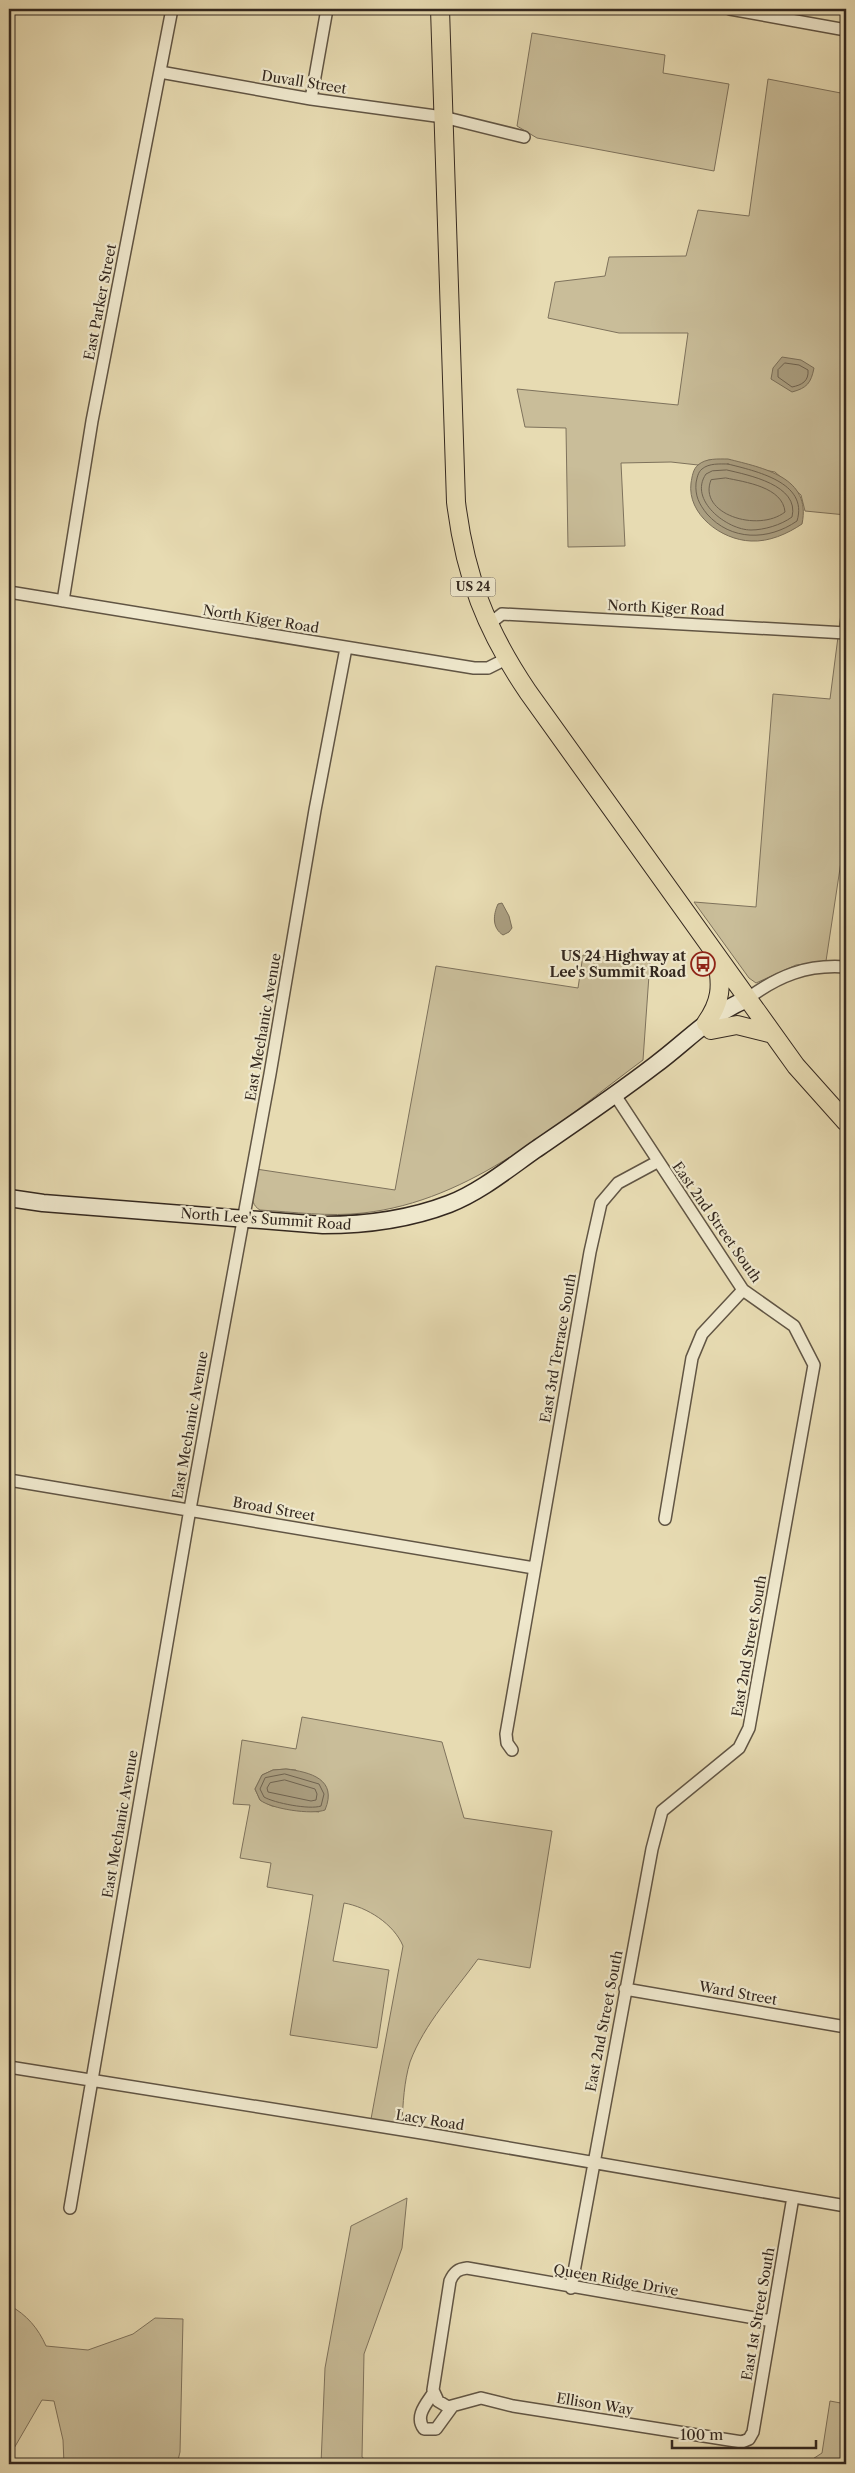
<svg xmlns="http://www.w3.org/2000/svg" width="855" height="2473" font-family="'Libre Caslon Text',serif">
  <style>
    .green { fill: #c9bd99; stroke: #7e725c; fill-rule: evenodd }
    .water { fill: #aa9e80; stroke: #7b6f59 }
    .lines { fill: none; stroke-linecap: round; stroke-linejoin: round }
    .shore { stroke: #6f6350; stroke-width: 1 }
    .minor-casing { stroke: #615544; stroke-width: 14 }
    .secondary-casing { stroke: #34281f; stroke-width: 19 }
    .primary-casing { stroke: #34281f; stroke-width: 20 }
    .minor { stroke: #efe8cd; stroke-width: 11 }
    .secondary { stroke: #efe8cd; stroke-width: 16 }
    .primary { stroke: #e7dbb2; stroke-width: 18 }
    .labels { text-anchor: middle; stroke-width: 4.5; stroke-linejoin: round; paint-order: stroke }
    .shield { fill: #efe8cd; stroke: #6c6253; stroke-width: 1 }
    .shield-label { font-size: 12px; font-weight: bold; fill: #34281f }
    .street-label { font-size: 14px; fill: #34281f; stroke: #efe8cd }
    .poi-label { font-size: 14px; font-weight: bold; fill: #34281f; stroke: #efe8cd; text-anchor: end }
  </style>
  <rect width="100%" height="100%" fill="#e7dbb2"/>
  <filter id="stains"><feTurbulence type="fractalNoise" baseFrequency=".004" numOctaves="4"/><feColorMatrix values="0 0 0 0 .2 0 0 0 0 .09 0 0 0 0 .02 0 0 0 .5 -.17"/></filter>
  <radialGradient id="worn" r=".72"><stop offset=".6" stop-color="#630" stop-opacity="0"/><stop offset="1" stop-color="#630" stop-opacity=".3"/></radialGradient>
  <path class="green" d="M532,33L665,55L663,73L729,84L714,171L537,138L517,126Z
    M768,79L846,94V515L805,511L801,495L775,472L709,460L698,465L671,462L621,463L625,546L568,547L566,428L525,427L517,389L678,405L688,333H619L548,318L555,282L605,276L609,257L686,256L698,210L749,216Z
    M843,598H846V855H842L826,961L796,965L756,983L749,978L694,902L756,907L773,694L830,699Z
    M583,955L650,961L643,1060C558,1123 472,1201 363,1213C329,1217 294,1212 260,1210C246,1202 254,1183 256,1169L395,1190L436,966L578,988Z
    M302,1717L442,1742L464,1818L552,1831L530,1968L478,1959C455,1991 424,2024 410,2062C404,2082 403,2103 402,2124L371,2119L403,1946C394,1924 367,1907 344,1903L333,1961L389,1970L377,2048L290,2035L313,1895L267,1887L271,1863L240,1858L250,1805L233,1804L242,1740L296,1749ZM286,1769L296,1770L319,1812L272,1806L260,1800L255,1789L262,1775L273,1770Z
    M407,2198L402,2248L364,2354L362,2457L371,2464H321L325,2368L351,2226Z
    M9,2305C27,2315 38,2328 46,2346L88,2350L133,2334L155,2318L183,2319L180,2452L177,2464H64L63,2440L54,2401L42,2400L13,2450L9,2451Z
    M830,2401L846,2404V2464H805L822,2453Z"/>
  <path class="water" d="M782,357L801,360L814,368C811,383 807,388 792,392L771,379L773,368Z
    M728,459C763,468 812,477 802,524C787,534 769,542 751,541C721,540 687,514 691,483C692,477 693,469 698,465C706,458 718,459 728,459Z
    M502,903L509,916L512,928L509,932L503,935C492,928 493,915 498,904Z
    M286,1769C310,1772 338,1779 325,1810C312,1815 271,1809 260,1800L255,1789L262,1775L273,1770Z"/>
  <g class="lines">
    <path class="shore" d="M785,363L799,365L808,370C809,381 802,385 792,387L778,377V370Z
      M728,464C755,471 809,482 797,521C768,541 731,541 707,514C699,504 695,496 696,483C697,478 698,472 702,469C709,463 720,464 728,464Z
      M727,470C748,475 800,485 792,517C781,525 764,530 751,530C727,530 688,500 706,474L712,471Z
      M726,478C745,482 783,487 785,512C758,533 697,514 711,480Z
      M285,1774L319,1784L324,1794L321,1806C310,1810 274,1803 264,1797L260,1789L265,1778Z
      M285,1780L315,1789L317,1794L316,1800L311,1801L268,1792L267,1788L270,1783Z"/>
    <g class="minor-casing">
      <path id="minor" d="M730,9L846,30
        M160,72L311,99L443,117L524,137
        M311,99L327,9
        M9,592L474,668H488L506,659
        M63,601L92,421L172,9
        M488,625L502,614L846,633
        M747,999C778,976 807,964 846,967
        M9,1480L534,1568
        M665,1519L692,1358L702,1334L743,1290
        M512,1750L507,1743L506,1734L590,1252L601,1203L618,1183L657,1162
        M625,1989L846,2027
        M9,2067L428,2134L846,2206
        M70,2208L190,1509L270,1074L315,810L346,648
        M571,2288L652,1849L662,1811L739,1748L749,1728L814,1365L794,1326L743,1290L615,1095
        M772,2321L467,2268C458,2269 454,2272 450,2281L433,2390L438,2401L448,2407L481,2398L513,2406L742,2442L749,2439L753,2432L793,2197
        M434,2392C427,2403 414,2416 424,2429H436L452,2407"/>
    </g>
    <g class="secondary-casing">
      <path id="secondary" d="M9,1198L43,1203L323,1225C367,1225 407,1220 449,1204C480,1192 508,1169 535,1150C576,1122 616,1095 655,1065C686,1042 711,1014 747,999"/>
    </g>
    <g class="primary-casing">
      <path id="primary" d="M440,9L456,502C465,576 486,630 528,692L796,1066L846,1122
        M706,1023C721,1002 722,986 717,962
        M711,1030L737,1025L773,1034"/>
    </g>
    <use href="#minor" class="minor"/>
    <use href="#secondary" class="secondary"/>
    <use href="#primary" class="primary"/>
  </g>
  <defs>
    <g id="bus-ring" transform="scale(1.25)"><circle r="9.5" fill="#efe8cd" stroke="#8f2418" stroke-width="1.5"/><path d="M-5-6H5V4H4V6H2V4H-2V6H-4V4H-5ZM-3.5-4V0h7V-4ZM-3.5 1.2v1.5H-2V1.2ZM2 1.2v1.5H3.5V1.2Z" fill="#8f2418"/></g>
  </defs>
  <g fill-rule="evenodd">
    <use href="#bus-ring" x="703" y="964"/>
  </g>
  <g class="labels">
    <rect class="shield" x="450.5" y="577.5" width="45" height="19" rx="4"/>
    <g class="shield-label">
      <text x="473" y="591">US 24</text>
    </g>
    <g class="street-label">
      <text transform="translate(304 82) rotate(9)" y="5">Duvall Street</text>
      <text transform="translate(100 302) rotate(-79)" y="5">East Parker Street</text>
      <text transform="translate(666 608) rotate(3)" y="5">North Kiger Road</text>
      <text transform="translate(261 619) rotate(9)" y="5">North Kiger Road</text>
      <text transform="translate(263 1027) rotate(-80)" y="5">East Mechanic Avenue</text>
      <text transform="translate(266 1219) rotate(4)" y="5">North Lee's Summit Road</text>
      <text transform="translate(717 1222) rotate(55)" y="5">East 2nd Street South</text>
      <text transform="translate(558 1348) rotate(-80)" y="5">East 3rd Terrace South</text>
      <text transform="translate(190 1425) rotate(-80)" y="5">East Mechanic Avenue</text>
      <text transform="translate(274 1509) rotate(10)" y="5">Broad Street</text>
      <text transform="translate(749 1646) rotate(-80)" y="5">East 2nd Street South</text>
      <text transform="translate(120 1824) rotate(-80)" y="5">East Mechanic Avenue</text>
      <text transform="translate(738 1993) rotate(10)" y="5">Ward Street</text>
      <text transform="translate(604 2021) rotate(-79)" y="5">East 2nd Street South</text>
      <text transform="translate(430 2120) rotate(9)" y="5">Lacy Road</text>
      <text transform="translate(616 2280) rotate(10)" y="5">Queen Ridge Drive</text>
      <text transform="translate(758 2314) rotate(-80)" y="5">East 1st Street South</text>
      <text transform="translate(595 2404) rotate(9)" y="5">Ellison Way</text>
    </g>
    <g class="poi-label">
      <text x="686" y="961">US 24 Highway at<tspan x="686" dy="16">Lee's Summit Road</tspan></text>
    </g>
  </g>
  <rect width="855" height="2473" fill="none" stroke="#e7dbb2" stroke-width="30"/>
  <rect x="10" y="10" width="835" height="2453" fill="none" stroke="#34281f" stroke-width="2.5"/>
  <rect x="15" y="15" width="825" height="2443" fill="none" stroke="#34281f"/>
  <path d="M672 2440v8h144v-8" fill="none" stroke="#34281f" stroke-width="2.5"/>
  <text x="680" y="2440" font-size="15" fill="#34281f" stroke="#efe8cd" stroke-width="4" paint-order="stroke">100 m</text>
  <rect width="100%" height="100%" filter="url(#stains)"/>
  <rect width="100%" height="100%" fill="url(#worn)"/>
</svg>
